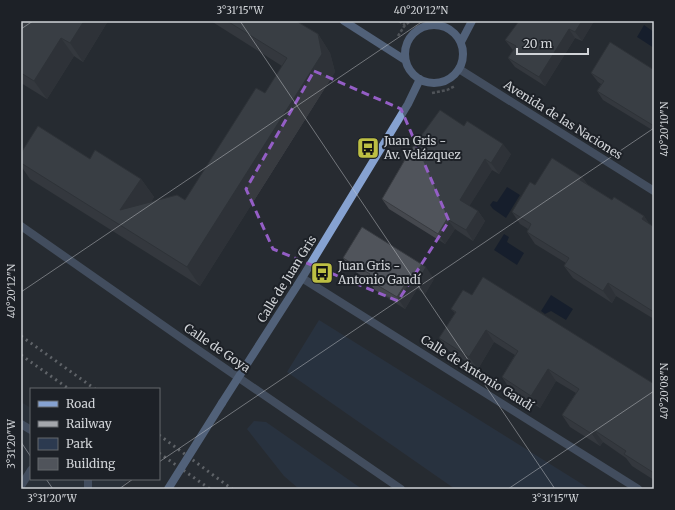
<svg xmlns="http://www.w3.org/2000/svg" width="675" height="510" font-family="Merriweather,serif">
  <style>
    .built { fill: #2e3540 }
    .green { fill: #2c3a50 }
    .water { fill: #040f26 }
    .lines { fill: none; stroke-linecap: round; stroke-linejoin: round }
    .path { stroke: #808388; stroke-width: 2.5; stroke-dasharray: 3 2; stroke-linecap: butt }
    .lane { stroke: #657794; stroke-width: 8 }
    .street { stroke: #657794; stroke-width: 8 }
    .secondary { stroke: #86a2d1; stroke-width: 8 }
    .rail { stroke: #a4a7ac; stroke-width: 3; stroke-dasharray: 2 4; stroke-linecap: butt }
    .secondary-bridge { stroke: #86a2d1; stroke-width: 8 }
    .wall { fill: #45484e }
    .shaded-wall { fill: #383b40 }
    .building { fill: #50545b; stroke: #383b40 }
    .marked { fill: none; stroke: #945ec6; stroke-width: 3; stroke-dasharray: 8 5; stroke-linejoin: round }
    .ticks { fill: none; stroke: #d0d3d7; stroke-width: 1; stroke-opacity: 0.45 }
    .labels { text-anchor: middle; stroke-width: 4; stroke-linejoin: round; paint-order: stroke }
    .street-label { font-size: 12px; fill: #d0d3d7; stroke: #1d2127 }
    .poi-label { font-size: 12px; fill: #d0d3d7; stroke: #1d2127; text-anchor: start }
    .neatline { fill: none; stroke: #d0d3d7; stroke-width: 1.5 }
    .ticks-label { font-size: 10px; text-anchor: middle; fill: #d0d3d7 }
  </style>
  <rect width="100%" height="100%" fill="#272b31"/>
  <path class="built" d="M21,402L31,408V479H128L122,489H21Z"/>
  <path class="green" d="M319,320L590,489H455L287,372Z
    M254,421L266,422L362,489H299L284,476L247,429Z"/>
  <path class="water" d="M644,25L654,32V48L637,37Z
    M507,187L520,195L506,218L493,209L490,205L493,201L497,202Z
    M504,234L509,237L507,242L524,253L517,265L494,250Z
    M551,295L573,309L566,320L551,311L545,314L541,311Z"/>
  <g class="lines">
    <path class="path" d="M399,21L405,25
      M398,36L405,25L411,21
      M432,93L447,90L455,86"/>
    <path class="lane" d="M21,424L31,430
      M21,486L31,470
      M88,489V479"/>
    <path class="street" d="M459,69L654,191
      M21,226L194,347L401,489
      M302,278L638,489"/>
    <path class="secondary" d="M344,21L405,60
      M405 54a29 29 0 1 1 58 0a29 29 0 1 1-58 0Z
      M461,42L472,21
      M222,403L302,278L408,104L420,79"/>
    <path class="rail" d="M21,336L95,389
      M21,355L69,389
      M159,435L232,489
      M159,453L210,489"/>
    <path class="secondary-bridge" d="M168,489L222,403"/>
  </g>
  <path class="wall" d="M21,21H108L83,62L74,56L47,99L21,83Z
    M211,21H296L318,34L330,53L335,72L200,286L30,179L21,166V153L90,159L141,179L154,197L151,202L185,200L265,93L282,66Z
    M594,21L582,41L575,38L545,86L515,67L508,58L513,50L512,49L505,40Z
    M654,70V131L603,100L597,91L601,84L598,82L591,73Z
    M410,151L511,154L499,174L492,170L469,206L478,211L485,221L473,241L455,229L445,244L389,209L382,199Z
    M582,177L588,185L612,200L644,216L649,224L654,227V319L616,296L612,303L573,278L564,266L566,263L535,244L527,232L528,229L520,224L512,212L535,185Z
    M343,258L434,279L425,294L417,289L405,309L375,290L367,279L351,269Z
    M472,295L654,384V480L632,466L626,458L603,442L600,446L570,427L562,415L576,393L556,381L540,408L510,389L502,377L515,355L494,342L478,369L448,350L439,338L455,313L451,309Z"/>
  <path class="shaded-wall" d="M84,21H108L83,62L70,43Z
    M582,21H594L582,41L575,32Z
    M569,29L575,38L545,86L539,77Z
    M318,34L330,53L335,72L200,286L187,267Z
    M61,38L74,56L47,99L34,81Z
    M503,144L511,154L499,174L491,163Z
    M485,159L492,170L467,210L460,200Z
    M582,177L590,189L580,180Z
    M141,179L154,197L133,229L120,210Z
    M478,211L485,221L473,241L466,230Z
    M644,216L652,228L642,219Z
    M447,219L455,229L445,244L438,234Z
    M426,267L434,279L425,294L417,283Z
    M409,278L417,289L405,309L397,297Z
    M608,283L616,296L612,303L603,291Z
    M486,330L494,342L478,369L469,357Z
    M548,369L556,381L540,408L531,396Z
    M594,430L603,442L600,446L592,434Z"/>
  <path class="building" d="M21,21H84L70,43L61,38L34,81L21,73Z
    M227,21H296L318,34L322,54L187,267L21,163V153L38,126L90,159L95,150L141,179L120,210L177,195L185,200L256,88L265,93L287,58Z
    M519,21H582L575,32L569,29L539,77L508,58L516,46L505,40Z
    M610,42L654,70V126L597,91L604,81L591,73Z
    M440,110L464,126L467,121L503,144L491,163L485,159L460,200L478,211L466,230L447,219L438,234L382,199L410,151Z
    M552,158L582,177L580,180L612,200L614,197L644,216L642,219L654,227V312L608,283L603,291L564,266L569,258L527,232L531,224L512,212L530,182L535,185Z
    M362,227L426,267L417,283L409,278L397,297L367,279L370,274L343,258Z
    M483,277L654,384V473L624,454L626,451L594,430L592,434L562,415L579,389L548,369L531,396L502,377L518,351L486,330L469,357L439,338L456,312L451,309L463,290L472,295Z"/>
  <path d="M0 0H675V510H0ZM314,71L401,109L449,221L398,301L273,249L246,189Z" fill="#272b31" fill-opacity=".55" fill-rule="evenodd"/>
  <path class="marked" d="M314,71L401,109L449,221L398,301L273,249L246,189Z"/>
  <path class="ticks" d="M240,21L555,489M21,29L33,21M21,292L423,21M21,442L31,457M159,462L654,128M46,479L53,489M119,489L133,479M508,489L654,391"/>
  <defs>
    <g id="bus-square" transform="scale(1.15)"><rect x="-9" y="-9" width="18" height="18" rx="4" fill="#bdbf43" stroke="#1d2127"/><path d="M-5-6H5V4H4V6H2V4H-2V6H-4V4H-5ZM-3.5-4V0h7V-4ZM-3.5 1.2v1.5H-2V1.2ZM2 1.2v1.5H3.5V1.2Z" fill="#111"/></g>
  </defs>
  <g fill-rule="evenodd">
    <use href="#bus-square" x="368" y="148"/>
    <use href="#bus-square" x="322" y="273"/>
  </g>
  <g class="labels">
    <g class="street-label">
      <text transform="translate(563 120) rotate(32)" y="4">Avenida de las Naciones</text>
      <text transform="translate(287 279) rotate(-58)" y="4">Calle de Juan Gris</text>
      <text transform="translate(217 348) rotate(34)" y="4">Calle de Goya</text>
      <text transform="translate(477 373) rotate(32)" y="4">Calle de Antonio Gaudí</text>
    </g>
    <g class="poi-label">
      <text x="384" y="145">Juan Gris -<tspan x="384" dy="14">Av. Velázquez</tspan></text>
      <text x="338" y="270">Juan Gris -<tspan x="338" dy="14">Antonio Gaudí</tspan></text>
    </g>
  </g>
  <rect width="675" height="510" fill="none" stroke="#1d2127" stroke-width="44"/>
  <rect x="30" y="388" width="130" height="92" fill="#1d2127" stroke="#65686d"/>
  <rect x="38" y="401" width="20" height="6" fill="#86a2d1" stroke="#65686d"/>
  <text x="66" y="408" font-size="12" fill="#d0d3d7">Road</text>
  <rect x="38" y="421" width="20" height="6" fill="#a4a7ac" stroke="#65686d"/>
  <text x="66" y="428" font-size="12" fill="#d0d3d7">Railway</text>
  <rect x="38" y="438" width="20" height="12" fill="#2c3a50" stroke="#65686d"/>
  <text x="66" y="448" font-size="12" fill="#d0d3d7">Park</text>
  <rect x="38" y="458" width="20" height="12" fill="#50545b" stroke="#65686d"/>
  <text x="66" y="468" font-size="12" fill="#d0d3d7">Building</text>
  <path d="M517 48v6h71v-6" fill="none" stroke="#d0d3d7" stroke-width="2"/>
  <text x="523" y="48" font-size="12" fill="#d0d3d7" stroke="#1d2127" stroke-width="3" paint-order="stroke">20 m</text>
  <rect x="22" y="22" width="631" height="466" class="neatline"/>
  <g class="ticks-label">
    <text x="240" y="14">3°31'15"W</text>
    <text x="421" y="14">40°20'12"N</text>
    <text transform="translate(664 129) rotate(-90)" y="4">40°20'10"N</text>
    <text transform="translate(11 291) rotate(-90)" y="4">40°20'12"N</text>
    <text transform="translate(664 391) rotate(-90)" y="4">40°20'08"N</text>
    <text transform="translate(11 444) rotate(-90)" y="4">3°31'20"W</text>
    <text x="52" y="502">3°31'20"W</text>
    <text x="555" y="502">3°31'15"W</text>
  </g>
</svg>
